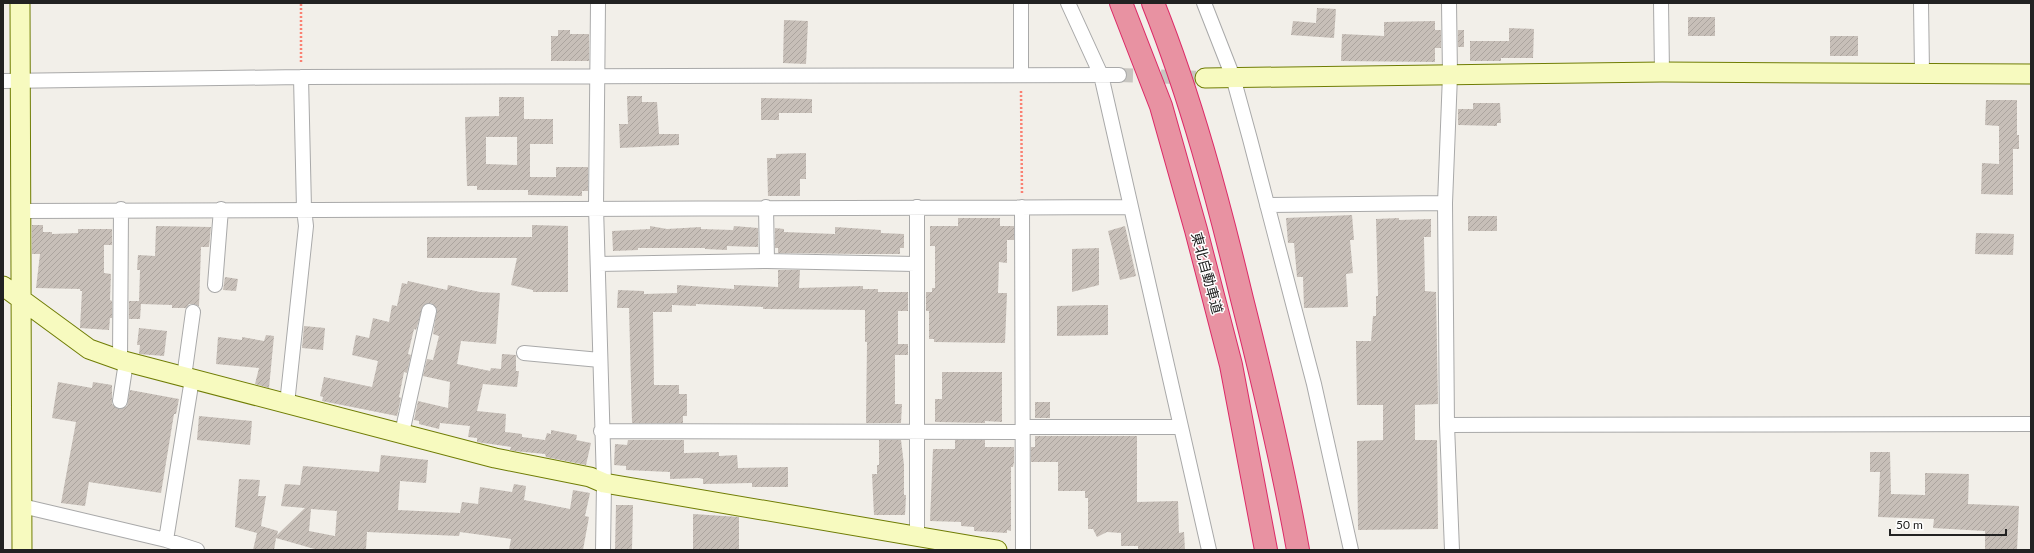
<svg xmlns="http://www.w3.org/2000/svg" width="2034" height="553" font-family="Lato,'Noto Sans JP',sans-serif">
  <style>
    .building { fill: url(#building-hatch); fill-rule: evenodd }
    .lines { fill: none; stroke-linecap: round; stroke-linejoin: round }
    .street-tunnel { stroke: #c8c6c1; stroke-width: 14; stroke-dasharray: 14 7; stroke-linecap: butt }
    .street-casing { stroke: #a9a9a9; stroke-width: 16 }
    .secondary-casing { stroke: #707d05; stroke-width: 21 }
    .highway-casing { stroke: #dc2a67; stroke-width: 24 }
    .path { stroke: #fa8072; stroke-width: 2.5; stroke-dasharray: 2 2; stroke-linecap: butt }
    .street { stroke: #fff; stroke-width: 14 }
    .secondary { stroke: #f7fabf; stroke-width: 19 }
    .highway { stroke: #e892a2; stroke-width: 22 }
    .labels { text-anchor: middle; stroke-width: 3; stroke-linejoin: round; paint-order: stroke }
    .street-label { font-size: 14px; fill: #222; stroke: #fff }
  </style>
  <defs>
    <pattern id="building-hatch" width="6" height="6" patternUnits="userSpaceOnUse"><rect width="6" height="6" fill="#c7bfb8"/><path d="M-1 1l2-2M0 6l6-6M5 7l2-2" fill="none" stroke="#aba49e"/></pattern>
  </defs>
  <rect width="100%" height="100%" fill="#f2efe9"/>
  <path class="building" d="M1317,8L1336,9L1334,38L1291,35L1293,21L1316,23Z
    M1688,17H1715V36H1688Z
    M784,20L808,21L806,64L783,63Z
    M1435,21V30H1441V48H1435V62L1341,61L1342,34L1384,36V22Z
    M1509,28L1534,29L1533,58H1501V61H1470V41H1509Z
    M558,30H570V34H589V61H551V36H558Z
    M1458,30H1464V47H1458Z
    M1830,36H1858V56H1830Z
    M627,96H642V102H657L659,134H679V145L620,148L619,124H628Z
    M499,97H524V119H553V144H530V177H556V167H588V191H582V196L528,195V190H477V186H467L465,117L499,116ZM486,137H517V165L486,164Z
    M761,98L812,99V113H779V120H761Z
    M1986,100H2017V135H2019V149H2013V195L1981,194L1982,163L1999,164V126L1985,125Z
    M1473,103H1500L1501,123H1497V126L1458,125V109H1473Z
    M806,153V179H800V196H768L767,158H776V154Z
    M1352,215L1354,240H1350L1353,273L1346,274L1348,307L1304,308L1303,277H1297L1294,243H1288L1286,218Z
    M1468,216H1497V231H1468Z
    M958,218H1000V226H1014V240H1007V263L999,262L998,293H1007L1005,343L934,342V339H929V311H926V292H932V288H935V246H930V226H958Z
    M1399,218V220L1431,219V237H1424L1425,291L1436,292L1438,404L1415,405V440H1437L1438,529L1358,530L1357,441L1383,440V405H1357L1356,341H1371L1373,316H1376V296H1378L1376,219Z
    M32,225H43V232H52V234L78,233V229H112V245H104V273L111,274L110,300L112,301V318H110L109,330L80,328L82,291H80V289L36,288L40,254H32Z
    M532,225L568,226V292H533V290L511,285L517,258H427V237H532Z
    M156,226L211,227L209,247H201L199,306L194,304H189L186,308H172V305L141,304L140,319H129V301H139L140,270H137L138,255L155,256Z
    M650,226L667,229L701,227V229L733,230L734,226L758,228V247L727,246V250L705,249V248H638V250L613,251L612,231L650,229Z
    M1125,226L1136,276L1120,280L1108,231Z
    M835,227L881,230V233L904,234V248H900V254H863L778,253V248H775V228L784,229V232L835,234Z
    M1976,233L2014,234L2013,255L1975,254Z
    M1099,248V285L1072,292V249Z
    M778,270H800L799,288L863,286V289H878V292H908V311H898V344H908V355H895V404H902L901,423H866L867,342H865V310L763,309V307L696,304V306L672,305V312H653L654,385H679V394H687V416H683V423H632L629,308H617L618,290L644,291V294L677,293V285L734,289V285L778,287Z
    M225,277L238,279L236,291L223,290Z
    M408,281L447,290L448,285L480,292L500,293L496,344L461,341L457,364L490,371L491,368L501,369L502,354L516,355V371H519L517,387L483,384L477,411L506,414L505,432L522,434V437L545,440L547,433L551,434V430L577,435L576,440L591,443L586,465L546,457L545,454L514,451L510,450L511,447L477,442V438L468,437L470,426L440,423L439,429L419,424V421L414,420L418,401L448,408L450,382L423,376L427,359L433,360L439,336L433,334L437,309L431,303L423,306L416,330L414,329L408,354L411,355L407,373L404,372L399,397L401,398L397,416L322,401L323,397L320,396L324,377L372,387L378,361L352,355L356,335L369,338L373,318L389,322L392,305L397,306L402,283L407,284Z
    M1094,305H1108V335L1057,336V306Z
    M304,326L325,328L323,350L302,348Z
    M139,328L167,331L164,356L139,354L140,345H137Z
    M266,335L274,336L269,388L255,384L259,368L216,364L218,337L242,340V337L264,341Z
    M942,372H1002V422L985,421V423L935,422V399H942Z
    M58,382L92,388L93,382L112,385V404L119,409L127,406L130,390L179,399L176,414H174L161,493L89,482L85,506L61,503L76,422L52,418Z
    M1035,402H1050V418H1035Z
    M199,416L252,421L250,445L197,440Z
    M1035,436H1137V502L1178,501L1179,533L1184,532L1185,550H1138V546H1121V533L1107,532L1097,537L1093,529H1088V498H1085V491H1058V462H1031V447H1035Z
    M628,440H684V453L719,452V456L737,455L738,468L788,467V487H752V483L703,484V479L699,478L670,479V472L626,470V466L614,465L615,444L627,445Z
    M879,440H901L904,465V495H906L905,515H874L872,474H877V465H879Z
    M955,440H985V447H1014V462L1013,467H1011V531L1007,530V533L974,531V527L961,526V522L930,521L933,449H955Z
    M1870,452H1890L1891,494L1925,495V473L1969,474L1968,504L2019,506L2017,550H1985V531L1933,528L1934,519L1878,517L1880,472H1870Z
    M381,455L428,460L426,483L400,481L398,510L460,513L462,502L478,504L480,487L512,492L514,484L526,486L524,500L570,509L573,490L590,493L585,516L589,517L583,550H509L511,539L460,532L459,536L367,532L366,550H318L276,538L274,550H253L257,533L235,527L239,479L260,480L258,496H266L261,526L278,531L277,535L305,508L281,506L285,484L300,485L303,466L379,472ZM311,509L337,511L335,536L309,531Z
    M616,505H633L632,550H615Z
    M693,514L739,517V550H693Z"/>
  <g class="lines">
    <path class="street-tunnel" d="M1119,75L1205,78"/>
    <g class="street-casing">
      <path id="street" d="M598,3L596,207L604,483L603,550
        M1068,3L1101,75L1209,550
        M1204,3L1233,77L1250,139L1314,384L1351,550
        M1449,3L1450,75L1445,203L1447,425L1452,550
        M1661,3L1662,72
        M1921,3L1922,72
        M1021,75V3
        M3,81L301,77L1119,75
        M1267,205L1445,203
        M766,207L767,261L915,264
        M917,207V536
        M1022,207L1023,550
        M21,211L1131,207
        M598,264L767,261
        M215,285L221,209
        M524,353L600,360
        M120,360L121,209
        M184,377L193,312
        M120,401L126,362
        M287,404L306,226L304,209L301,77
        M1447,425L2031,424
        M1023,427H1181
        M601,431L1023,432
        M402,433L429,311
        M22,506L166,540L197,550
        M166,540L192,379"/>
    </g>
    <g class="secondary-casing">
      <path id="secondary" d="M20,3L22,550
        M1205,78L1662,72L2031,74
        M3,286L89,349L120,360L495,458L590,477L604,483L997,550"/>
    </g>
    <g class="highway-casing">
      <path id="highway" d="M1121,3L1161,106L1196,230L1231,365L1266,550
        M1153,3C1191,98 1218,199 1242,299C1263,382 1283,466 1298,550"/>
    </g>
    <path class="path" d="M301,62V3
      M1021,91L1022,194"/>
    <use href="#street" class="street"/>
    <use href="#secondary" class="secondary"/>
    <use href="#highway" class="highway"/>
  </g>
  <g class="labels">
    <g class="street-label">
      <text transform="translate(1207 273) rotate(75)" y="5">東北自動車道</text>
    </g>
  </g>
  <rect width="2034" height="553" fill="none" stroke="#222222" stroke-width="8"/>
  <path d="M1890 529v6h116v-6" fill="none" stroke="#222222" stroke-width="2"/>
  <text x="1896" y="529" font-size="12" fill="#222222" stroke="#ffffff" stroke-width="3" paint-order="stroke">50 m</text>
</svg>
